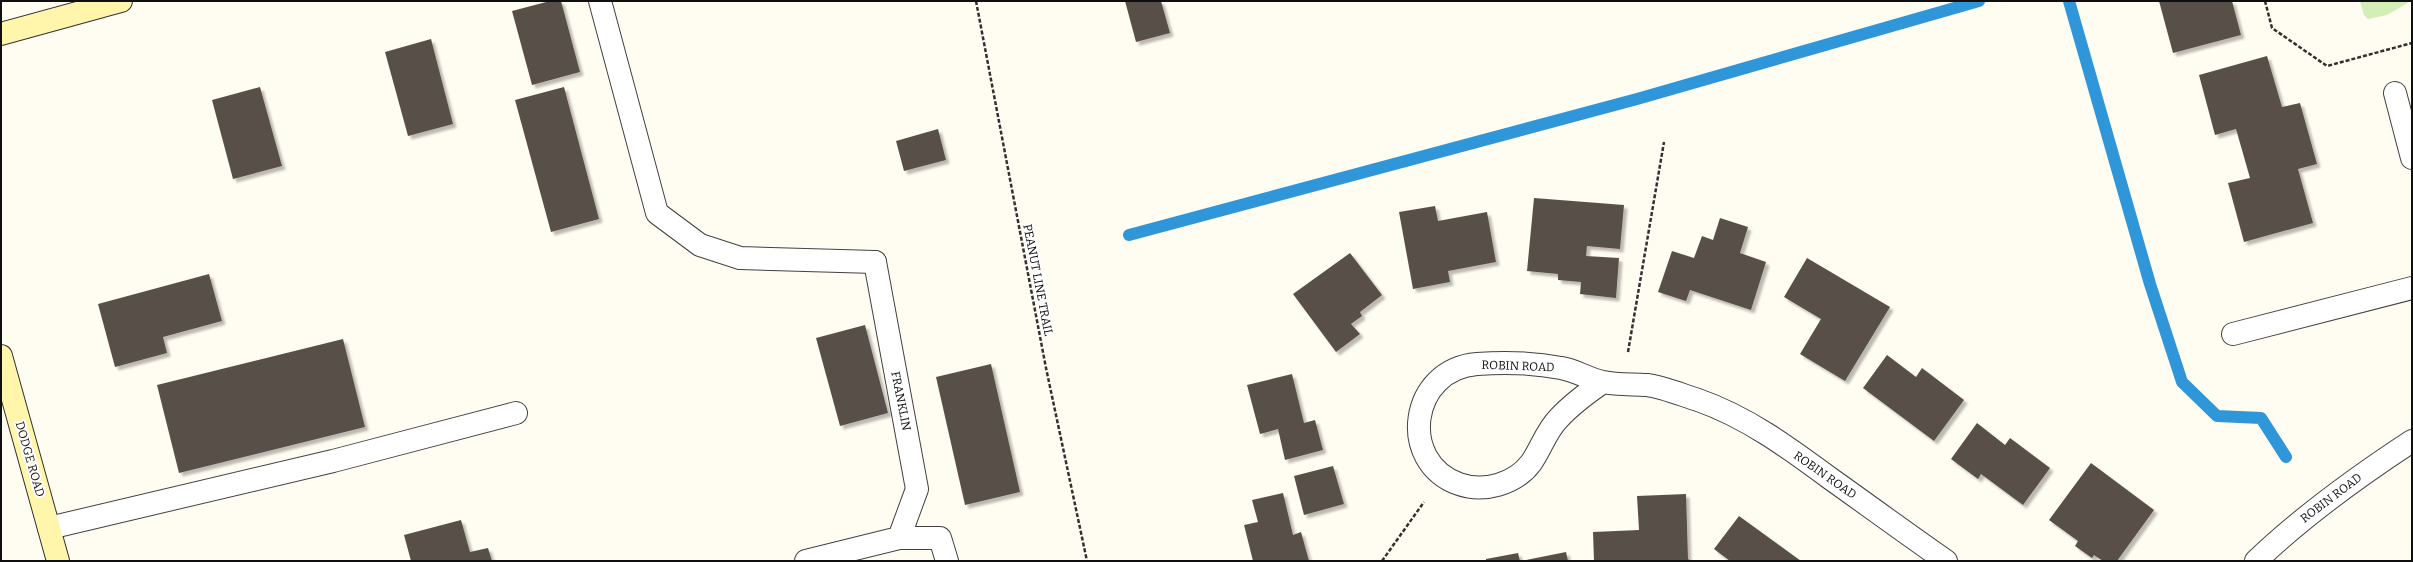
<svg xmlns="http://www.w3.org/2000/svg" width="2413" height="562" font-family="Bitter,serif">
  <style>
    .green { fill: #d3eeb6 }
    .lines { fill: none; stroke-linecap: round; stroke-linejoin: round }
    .stream { stroke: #3096da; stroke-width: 12 }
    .building { fill: #59504a; filter: url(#shadow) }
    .lane-casing { stroke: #424242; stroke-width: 24 }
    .street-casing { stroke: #424242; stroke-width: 24 }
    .secondary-casing { stroke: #313131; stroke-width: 24 }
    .path { stroke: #313131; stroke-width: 2.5; stroke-dasharray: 4 2; stroke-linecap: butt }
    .lane { stroke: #fff; stroke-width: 22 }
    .street { stroke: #fff; stroke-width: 22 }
    .secondary { stroke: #fff6ac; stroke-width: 22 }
    .labels { text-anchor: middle; stroke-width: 4; stroke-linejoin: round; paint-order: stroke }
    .street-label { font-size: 12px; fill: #0f0f0f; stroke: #fff }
  </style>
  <defs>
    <filter id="shadow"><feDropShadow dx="3.5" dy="3.5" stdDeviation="1" flood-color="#0004"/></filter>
  </defs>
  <rect width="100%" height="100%" fill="#fffcf1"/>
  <path class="green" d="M2360,1H2411L2387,15L2368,19L2364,15Z"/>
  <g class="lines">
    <path class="stream" d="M2069,1L2150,284L2182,382L2217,416L2261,418L2286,457
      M1129,235L1637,99L1979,1"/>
  </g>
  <path class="building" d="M550,1H561L580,72L532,85L512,11Z
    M1125,1H1161L1170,33L1136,42Z
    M2159,1H2232L2241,35L2173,53Z
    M431,39L453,124L408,136L385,52Z
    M2267,56L2282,107L2300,103L2317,164L2298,169L2313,223L2244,242L2228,183L2250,178L2236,129L2215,135L2199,75Z
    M260,87L282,166L233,179L212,100Z
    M564,87L599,219L551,232L515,100Z
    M938,129L946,160L904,171L896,141Z
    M1534,198L1624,205L1620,249L1587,246L1586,256L1619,258L1616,298L1580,294L1581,282L1558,280V274L1527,271Z
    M1435,206L1438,221L1487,212L1496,262L1448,271L1450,282L1413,289L1399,212Z
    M1720,218L1748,227L1740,253L1766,262L1751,310L1690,290L1686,301L1658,292L1672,251L1694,258L1702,236L1713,240Z
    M1350,253L1382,295L1360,312L1362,316L1351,324L1360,334L1336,352L1293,294Z
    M1807,258L1890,307L1845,381L1800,354L1821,319L1784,297Z
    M209,274L222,321L163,337L167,353L115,367L98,304Z
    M865,325L888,413L840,426L816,338Z
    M343,339L365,427L179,473L157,385Z
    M1887,355L1916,377L1922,368L1964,400L1934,441L1863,388Z
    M991,364L1020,492L965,505L936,377Z
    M1292,374L1304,423L1315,420L1323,450L1285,460L1278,429L1260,434L1247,385Z
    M1977,423L2005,445L2010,438L2050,468L2023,505L1981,474L1978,479L1951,459Z
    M2091,463L2154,510L2117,561H2103L2094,555L2092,558L2075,546L2078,541L2049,520Z
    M1333,466L1344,504L1304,515L1294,476Z
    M1283,493L1293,535L1301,532L1309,561H1253L1244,525L1258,522L1252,500Z
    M1686,494L1688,559L1691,561H1594L1593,532L1639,530L1637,496Z
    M1739,516L1750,524L1801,561H1730L1714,549Z
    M461,520L470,552L488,548L492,561H411L404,535Z
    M1566,552L1568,561H1526V560Z
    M1518,553L1520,561H1486V559Z"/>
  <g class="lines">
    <g class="lane-casing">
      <path id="lane" d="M600,1L657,213L700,245L740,258L875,262
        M2395,93L2412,158
        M2233,334L2412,288
        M49,528L333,461L516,413"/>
    </g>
    <g class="street-casing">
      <path id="street" d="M875,262L917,489L899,538
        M1603,382C1587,393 1572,404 1559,418C1546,431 1541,449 1531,463C1515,484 1484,493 1459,484C1397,462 1410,369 1477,364C1503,362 1535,363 1561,368C1575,370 1588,379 1603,382C1617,385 1632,384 1647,385C1663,387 1682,395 1698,400C1747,417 1789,448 1831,479C1869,506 1907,534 1946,561
        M806,561L899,538H940L947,561
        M2256,561C2304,515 2357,477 2412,441"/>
    </g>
    <g class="secondary-casing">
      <path id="secondary" d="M1,34L121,1
        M1,356L58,561"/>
    </g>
    <path class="path" d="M976,1L1046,368L1087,561
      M2265,1L2272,28L2327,66L2412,43
      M1628,352L1664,142
      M1382,561L1424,502"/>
    <use href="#lane" class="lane"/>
    <use href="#street" class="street"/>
    <use href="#secondary" class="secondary"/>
  </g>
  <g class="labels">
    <g class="street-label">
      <text transform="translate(1038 280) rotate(79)" y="4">PEANUT LINE TRAIL</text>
      <text transform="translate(1518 366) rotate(2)" y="4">ROBIN ROAD</text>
      <text transform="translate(901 401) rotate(79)" y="4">FRANKLIN</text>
      <text transform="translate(30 459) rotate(74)" y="4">DODGE ROAD</text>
      <text transform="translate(1825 475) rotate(35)" y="4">ROBIN ROAD</text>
      <text transform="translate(2331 498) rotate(-37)" y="4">ROBIN ROAD</text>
    </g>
  </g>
  <rect width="2413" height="562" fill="none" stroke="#0f0f0f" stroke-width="4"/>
</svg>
